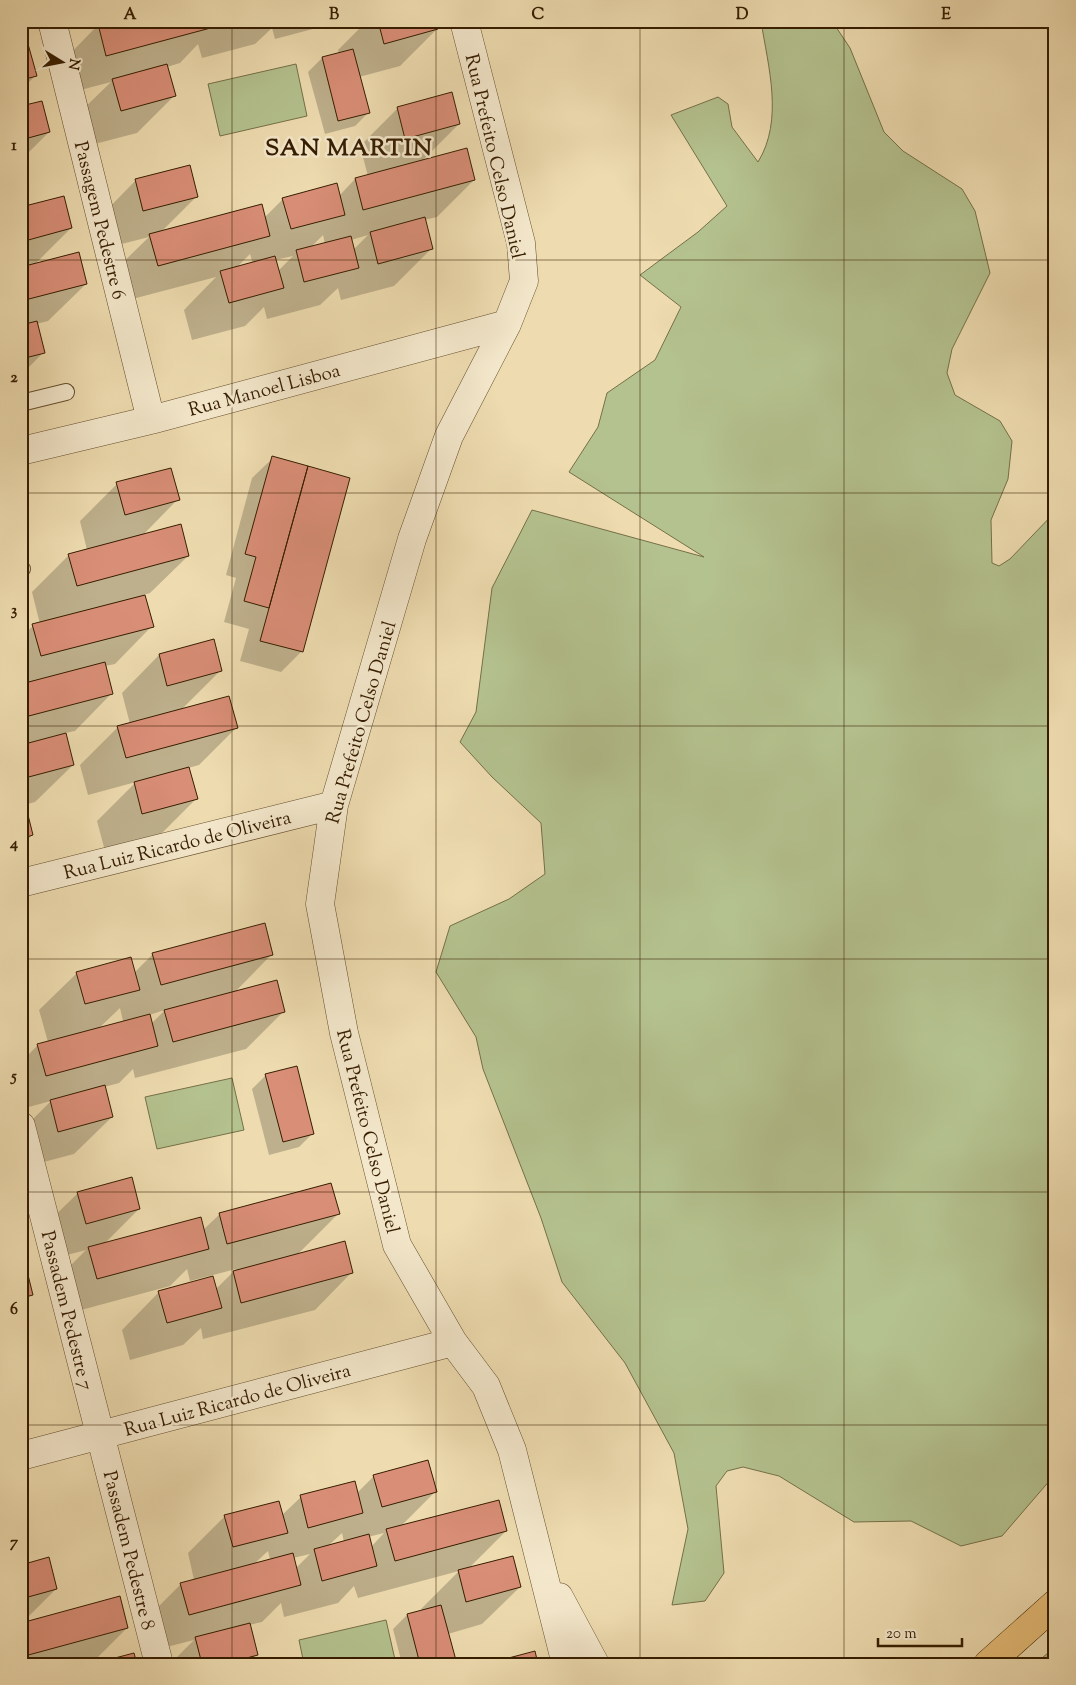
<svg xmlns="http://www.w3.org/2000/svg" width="1076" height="1685" font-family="'Sorts Mill Goudy',serif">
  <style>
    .green { fill: #b4c28f; stroke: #757048 }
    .shadow { fill: #0003; fill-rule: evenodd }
    .building { fill: #d98e77; stroke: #361d00 }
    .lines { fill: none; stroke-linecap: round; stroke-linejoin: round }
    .service-casing { stroke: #644d2c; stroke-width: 18 }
    .minor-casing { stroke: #644d2c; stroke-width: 29 }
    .primary-casing { stroke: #361d00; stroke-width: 29 }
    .service { stroke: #f4e8cc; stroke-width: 16 }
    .minor { stroke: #f4e8cc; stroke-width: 28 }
    .primary { stroke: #e7be78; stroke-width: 28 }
    .grid { fill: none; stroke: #361d00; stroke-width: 1; stroke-opacity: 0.55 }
    .labels { text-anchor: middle; stroke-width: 5; stroke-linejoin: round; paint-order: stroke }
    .street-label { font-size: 19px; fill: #361d00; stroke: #f4e8cc }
    .district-label { font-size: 24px; font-weight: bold; letter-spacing: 1px; fill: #361d00; stroke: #f4e8cc }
    .neatline { fill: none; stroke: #361d00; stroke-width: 2 }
    .grid-label { font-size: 16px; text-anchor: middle; font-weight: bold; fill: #361d00 }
  </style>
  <rect width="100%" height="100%" fill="#eedcb0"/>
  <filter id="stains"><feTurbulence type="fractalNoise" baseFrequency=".004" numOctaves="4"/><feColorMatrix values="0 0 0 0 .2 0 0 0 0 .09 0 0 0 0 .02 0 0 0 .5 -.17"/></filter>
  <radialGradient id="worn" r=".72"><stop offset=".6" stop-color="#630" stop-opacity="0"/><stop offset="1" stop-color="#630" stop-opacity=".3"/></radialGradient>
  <path class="green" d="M761,21H832L850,48L884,132L903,151L962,189L975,211L990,273L952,349L947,373L955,395L1000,421L1012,441L1008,479L991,520L992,563L999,566L1010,559L1055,512V1472L1051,1479L1002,1536L961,1546L911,1521L854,1522L779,1476L743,1467L727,1471L716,1486L724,1573L705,1601L672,1605L688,1529L674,1453L625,1363L562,1282L541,1218L483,1069L476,1037L436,972L450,926L509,899L545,874L541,823L492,777L460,742L476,712L492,588L532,510L704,557L569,472L598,427L607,393L655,360L681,307L640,275L698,232L727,206L671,115L718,97L728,104L732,127L758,162C784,120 768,66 761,21Z
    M296,64L307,116L220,136L208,84Z
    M232,1078L244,1130L157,1149L145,1097Z
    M386,1620L396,1664H304L299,1640Z
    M1055,1647V1664H1035Z"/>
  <path class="shadow" d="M112,21H343L275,39L272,28L255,44L202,58L198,44L180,63L167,67L174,96L137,133L83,147L75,117L111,82L69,93L61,63L98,25Z
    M367,21H435L437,29L400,66L359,77L369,112L355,126L325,134L308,72L322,58L339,54L338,50Z
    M21,47L35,76L21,90Z
    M21,107L49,132L21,160Z
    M398,108L459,124L421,162L474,180L437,217L424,220L432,248L394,286L341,300L338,288L320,305L267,319L264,307L245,326L192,340L184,310L216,277L121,302L112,273L149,237L106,248L99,218L136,180L197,196L161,232L264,218L283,199L339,196L355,179L368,176L360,146ZM323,235L325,244L310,248ZM368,235L353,250L351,240ZM250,254L253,264L236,268ZM293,256L278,271L275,260Z
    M21,209L71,228L33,266L86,284L48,321L36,324L44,352L21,375Z
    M273,458L349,479L302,651L281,672L240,661L249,629L224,622L236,578L226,575L252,478Z
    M117,484L178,499L142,536L188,556L150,593L144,595L152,626L115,664L105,666L112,693L75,731L65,733L73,765L35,802L24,805L32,835L21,846V637L33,626L40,624L32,592L69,555L87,550L80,521Z
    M213,641L220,671L180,711L236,728L199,765L188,768L196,799L159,836L105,851L97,821L136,782L88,795L80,765L118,727L130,724L122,693L159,655Z
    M153,954L271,955L234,993L284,1011L246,1049L135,1078L133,1069L119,1083L104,1087L112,1117L74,1154L21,1168V1131L51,1101L21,1109V1062L38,1045L48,1042L39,1010L77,973H134ZM120,1008L123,1021L98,1029ZM165,1010L151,1024L149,1015Z
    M266,1075L313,1133L299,1147L269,1155L252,1089Z
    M78,1193L139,1209L104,1244L203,1230L220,1214H338L298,1254L352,1272L315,1310L203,1339L201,1328L183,1345L130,1360L122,1330L159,1292L216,1289L236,1269L190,1281L187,1269L170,1286L59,1316L51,1285L86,1250L48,1260L40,1230Z
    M21,1265L32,1294L21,1305Z
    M374,1476L435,1492L400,1527L506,1531L468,1569L520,1587L482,1624L448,1634L456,1664H402L393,1629L407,1615L422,1611L421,1609L459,1571L358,1598L354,1586L338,1603L284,1617L281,1603L262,1622L249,1625L257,1654L248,1664H170L194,1640L151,1651L144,1621L181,1584L194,1580L188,1553L225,1516L282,1515L301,1497L357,1493ZM342,1533L344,1542L328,1546ZM384,1533L371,1547L368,1537ZM268,1551L270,1560L254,1564ZM310,1554L296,1568L293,1558Z
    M21,1566L56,1589L21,1624Z
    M21,1624L127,1628L91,1664H21Z"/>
  <path class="building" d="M109,21H217L218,26L106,56L98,24Z
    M378,21H437L438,29L384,44Z
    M28,44L37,76L21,80V46Z
    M353,49L370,113L338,121L322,57Z
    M167,64L176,96L121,111L112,79Z
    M452,92L460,124L405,139L397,107Z
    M42,101L50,132L21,140V106Z
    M467,148L475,180L363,210L355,178Z
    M190,165L198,197L143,211L135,179Z
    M337,183L345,215L291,229L282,198Z
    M64,196L72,228L21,242V207Z
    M262,204L270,236L158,266L149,234Z
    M425,217L433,249L378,264L370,232Z
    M351,236L359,268L304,282L296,250Z
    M79,252L87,284L21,301V267Z
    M275,256L284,288L229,303L220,271Z
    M37,321L45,353L21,359V325Z
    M272,456L308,466L269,608L244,601L256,557L245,554Z
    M308,466L350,478L303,652L260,641Z
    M171,468L180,500L125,515L116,482Z
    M181,524L189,556L77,586L68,554Z
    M145,595L154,627L41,656L32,624Z
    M214,639L222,671L167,686L159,654Z
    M105,662L113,694L21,718V684Z
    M229,696L238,728L126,758L117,726Z
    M66,733L74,765L21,779V745Z
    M189,767L198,799L142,814L134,782Z
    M25,803L33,835L21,839V804Z
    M265,923L273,955L161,985L152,953Z
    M131,957L140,990L85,1004L76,972Z
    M277,980L285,1012L173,1042L164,1010Z
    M150,1014L158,1046L46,1076L37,1044Z
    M297,1066L314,1134L283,1142L265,1074Z
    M105,1085L113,1117L58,1132L50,1100Z
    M132,1177L140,1209L86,1224L77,1192Z
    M331,1183L340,1214L227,1244L219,1213Z
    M201,1217L209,1249L97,1279L88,1247Z
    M345,1241L353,1273L241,1303L233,1271Z
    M25,1263L33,1295L21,1298V1264Z
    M213,1276L222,1308L167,1323L158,1291Z
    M428,1460L437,1492L382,1507L373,1475Z
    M355,1481L363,1513L308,1528L300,1495Z
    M499,1500L507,1531L395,1561L386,1529Z
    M279,1501L288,1533L233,1547L224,1515Z
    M369,1534L377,1566L322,1581L314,1549Z
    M293,1553L301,1585L189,1615L180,1583Z
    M513,1556L521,1587L466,1602L458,1570Z
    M49,1557L57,1589L21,1599V1565Z
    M120,1596L128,1628L21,1657V1623Z
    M441,1605L457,1664H420L407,1614Z
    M250,1623L258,1655L224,1664H202L195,1637Z
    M535,1651L538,1664H486Z
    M134,1653L137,1664H92Z"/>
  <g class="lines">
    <g class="service-casing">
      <path id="service" d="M21,403L66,392
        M21,568L22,569"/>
    </g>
    <g class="minor-casing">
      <path id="minor" d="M52,21L151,420
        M464,21L521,243L524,281L507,324L449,436L412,539L334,805L320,904L344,1033L397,1245L453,1342L486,1386L512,1450L566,1664
        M21,451L151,420L507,324
        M21,883L334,805
        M21,1126L159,1664
        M21,1456L453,1342
        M559,1597L595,1664"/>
    </g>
    <g class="primary-casing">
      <path id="primary" d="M988,1664L1055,1604"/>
    </g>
    <use href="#service" class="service"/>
    <use href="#minor" class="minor"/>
    <use href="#primary" class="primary"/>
  </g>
  <path class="grid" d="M232,21V1664M436,21V1664M640,21V1664M844,21V1664M21,260H1055M21,493H1055M21,726H1055M21,959H1055M21,1192H1055M21,1425H1055"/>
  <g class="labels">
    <g class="street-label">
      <text transform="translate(496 156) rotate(77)" y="7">Rua Prefeito Celso Daniel</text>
      <text transform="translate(101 220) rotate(76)" y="7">Passagem Pedestre 6</text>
      <text transform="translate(264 389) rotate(-15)" y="7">Rua Manoel Lisboa</text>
      <text transform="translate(360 722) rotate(-74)" y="7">Rua Prefeito Celso Daniel</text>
      <text transform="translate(177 844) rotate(-14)" y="7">Rua Luiz Ricardo de Oliveira</text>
      <text transform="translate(369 1131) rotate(76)" y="7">Rua Prefeito Celso Daniel</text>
      <text transform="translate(68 1310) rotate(76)" y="7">Passadem Pedestre 7</text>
      <text transform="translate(237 1399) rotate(-15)" y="7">Rua Luiz Ricardo de Oliveira</text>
      <text transform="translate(130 1550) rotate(76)" y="7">Passadem Pedestre 8</text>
    </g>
    <g class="district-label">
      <text x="349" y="155">SAN MARTIN</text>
    </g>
  </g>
  <rect width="1076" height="1685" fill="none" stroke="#eedcb0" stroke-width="55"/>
  <g transform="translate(62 62) rotate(100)" stroke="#f4e8cc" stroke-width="4" paint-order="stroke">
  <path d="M0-4L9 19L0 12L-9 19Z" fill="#361d00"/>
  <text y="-8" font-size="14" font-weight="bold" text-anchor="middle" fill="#361d00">N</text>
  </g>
  <path d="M878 1638v8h84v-8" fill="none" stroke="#361d00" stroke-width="2.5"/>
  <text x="886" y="1638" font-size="15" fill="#361d00" stroke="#f4e8cc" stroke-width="4" paint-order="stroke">20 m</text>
  <rect x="28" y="28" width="1020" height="1630" class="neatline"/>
  <g class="grid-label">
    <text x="130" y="19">A</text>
    <text x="334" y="19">B</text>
    <text x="538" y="19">C</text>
    <text x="742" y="19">D</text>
    <text x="946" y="19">E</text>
    <text x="14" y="150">1</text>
    <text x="14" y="382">2</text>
    <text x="14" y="615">3</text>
    <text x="14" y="848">4</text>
    <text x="14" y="1081">5</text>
    <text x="14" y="1314">6</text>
    <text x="14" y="1547">7</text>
  </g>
  <rect width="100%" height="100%" filter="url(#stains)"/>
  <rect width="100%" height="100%" fill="url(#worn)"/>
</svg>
